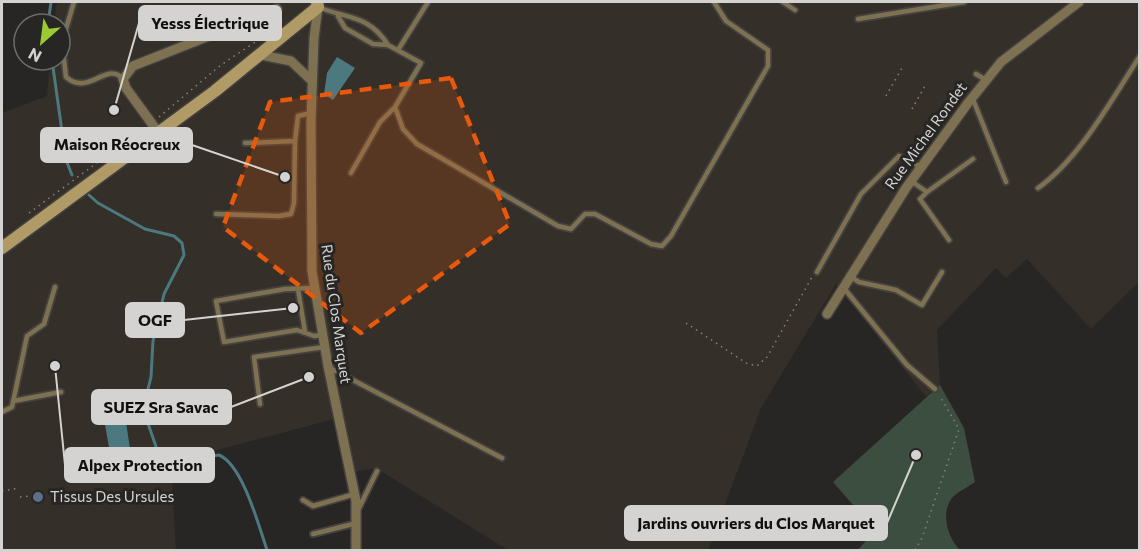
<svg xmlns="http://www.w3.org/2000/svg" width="1141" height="552" font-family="Commissioner,sans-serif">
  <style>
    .built { fill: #342f28 }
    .green { fill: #3c4e40 }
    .water { fill: #4c797f }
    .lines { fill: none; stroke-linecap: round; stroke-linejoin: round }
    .stream { stroke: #4c797f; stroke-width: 3 }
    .service-casing { stroke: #444240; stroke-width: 8 }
    .minor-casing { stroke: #444240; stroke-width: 12 }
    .secondary-casing { stroke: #444240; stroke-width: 15 }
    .path { stroke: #848280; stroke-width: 1.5; stroke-dasharray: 1.5 4.5; stroke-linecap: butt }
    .service { stroke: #7e7151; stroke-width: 4.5 }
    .minor { stroke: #7e7151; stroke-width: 9 }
    .secondary { stroke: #b09b67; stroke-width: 12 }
    .marked { fill: #e8590c; fill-opacity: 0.2; stroke: #e8590c; stroke-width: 4.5; stroke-dasharray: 12 8; stroke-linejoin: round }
    .service-dot { fill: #5c6f8a; stroke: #282624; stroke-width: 2 }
    .labels { text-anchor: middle; stroke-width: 6; stroke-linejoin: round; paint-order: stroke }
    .street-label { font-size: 15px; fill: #d4d3d1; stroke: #282624 }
    .poi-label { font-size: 15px; fill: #d4d3d1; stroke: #282624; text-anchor: start }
    .leader { fill: none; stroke: #d4d3d1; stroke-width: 2 }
    .callout-dot { fill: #d4d3d1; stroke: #282624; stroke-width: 2 }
    .callout { fill: #d4d3d1; stroke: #d4d3d1; stroke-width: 2 }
    .callout-label { font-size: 16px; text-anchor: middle; font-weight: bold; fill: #111 }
  </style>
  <rect width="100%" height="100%" fill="#282624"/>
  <path class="built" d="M57,2H1139V282L1091,329L1027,259L1006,278L996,268L937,330L940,385L926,397L836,284L761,408L708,550H508L376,468L352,472L342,417L171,462L176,550H2V113L47,96L50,60H60V24H54Z"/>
  <path class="green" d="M940,385L964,428L975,482C968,487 957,492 952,498C940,513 948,539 960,550H858L875,530L833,482Z"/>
  <path class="water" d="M337,57L355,68L333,100L324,94L327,73Z
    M125,415L130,449L110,453L104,419Z"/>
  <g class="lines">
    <path class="stream" d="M48,24L51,2
      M52,60L66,160L72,175
      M89,195L98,203L145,229L174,236L182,243L184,255L164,294L153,341L151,377L143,409L161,461C174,472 203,456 219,455C243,465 259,527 267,550"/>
    <g class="service-casing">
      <path id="service" d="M74,2L62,42L66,77C89,97 107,60 123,79
        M783,2L795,10
        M318,7C348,19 369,15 388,45
        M338,16L345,28L373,44L388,45L421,63L395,107L380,122L351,173
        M858,19L964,2
        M398,50L428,2
        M976,74L986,80
        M972,97L1006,182
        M395,107L403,129L417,144L558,226L571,229L585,214H595L651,244L662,246L671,236L768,66V50L726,21L714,2
        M245,143L295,141L298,116L311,113
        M911,181L927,192L973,159
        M1038,188C1080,158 1112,99 1140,56
        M927,192L920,199L949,240
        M216,214L279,216L291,214L294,203L295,141
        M817,272L861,194L899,156L921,167
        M851,277L859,282L896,290L922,305L942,272
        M843,287L907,365L935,389
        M315,288L285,289L216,301L224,342L297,330L314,336L322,335
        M298,289L305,332
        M330,368L502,458
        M13,401L61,392
        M260,404L254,357L324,347
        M2,412L12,407L27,336L44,324L55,287
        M303,500L313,506L355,494
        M359,508L377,471
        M313,534L357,523"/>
    </g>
    <g class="minor-casing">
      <path id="minor" d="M318,7L314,38L311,121L312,271L328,366L356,501V550
        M261,55L291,61L312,81
        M158,132L126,88L123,79L133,66L277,9
        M827,314L906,188L968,103L1001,62L1079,2"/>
    </g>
    <g class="secondary-casing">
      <path id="secondary" d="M2,248L215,91L318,7L317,2"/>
    </g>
    <path class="path" d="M886,96L902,68
      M912,109L926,84
      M159,117L221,65L267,34
      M29,213L136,134
      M686,323L746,363L757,366L767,357L812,277
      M2,491L19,488
      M20,497L31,496
      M915,550L922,538L959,429L940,396"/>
    <use href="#service" class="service"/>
    <use href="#minor" class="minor"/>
    <use href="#secondary" class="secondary"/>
  </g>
  <path class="marked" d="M451,78L510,224L361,333L223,227L270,102Z"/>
  <circle class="service-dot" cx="38" cy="497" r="6"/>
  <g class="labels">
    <g class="street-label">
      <text transform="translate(926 136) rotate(-54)" y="5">Rue Michel Rondet</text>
      <text transform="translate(336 314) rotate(82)" y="5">Rue du Clos Marquet</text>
    </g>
    <g class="poi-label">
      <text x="50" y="502">Tissus Des Ursules</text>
    </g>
  </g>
  <path class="leader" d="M114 110L139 23M285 177L192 145M293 308L184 320M309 377L231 407M55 366L65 465M916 455L887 523"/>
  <g class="callout-dot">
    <circle cx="114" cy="110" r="6"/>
    <circle cx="285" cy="177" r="6"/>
    <circle cx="293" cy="308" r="6"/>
    <circle cx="309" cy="377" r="6"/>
    <circle cx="55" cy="366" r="6"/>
    <circle cx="916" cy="455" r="6"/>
  </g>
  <g class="callout">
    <rect x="139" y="6" width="142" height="34" rx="6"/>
    <rect x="41" y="128" width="151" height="34" rx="6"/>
    <rect x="126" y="303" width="58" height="34" rx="6"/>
    <rect x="92" y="390" width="139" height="34" rx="6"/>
    <rect x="65" y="448" width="149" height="34" rx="6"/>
    <rect x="625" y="506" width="262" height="34" rx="6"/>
  </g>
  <g class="callout-label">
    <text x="210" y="29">Yesss Électrique</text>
    <text x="117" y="150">Maison Réocreux</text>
    <text x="155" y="326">OGF</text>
    <text x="161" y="413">SUEZ Sra Savac</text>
    <text x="140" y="471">Alpex Protection</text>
    <text x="756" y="529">Jardins ouvriers du Clos Marquet</text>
  </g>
  <rect width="1141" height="552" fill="none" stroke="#d4d3d1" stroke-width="6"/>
  <g transform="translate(42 42) rotate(208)"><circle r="28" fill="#282624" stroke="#6d6b69" stroke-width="1.5"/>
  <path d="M0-4.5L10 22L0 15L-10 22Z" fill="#9cca32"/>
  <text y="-9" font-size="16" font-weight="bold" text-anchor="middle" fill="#d4d3d1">N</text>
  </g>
</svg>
